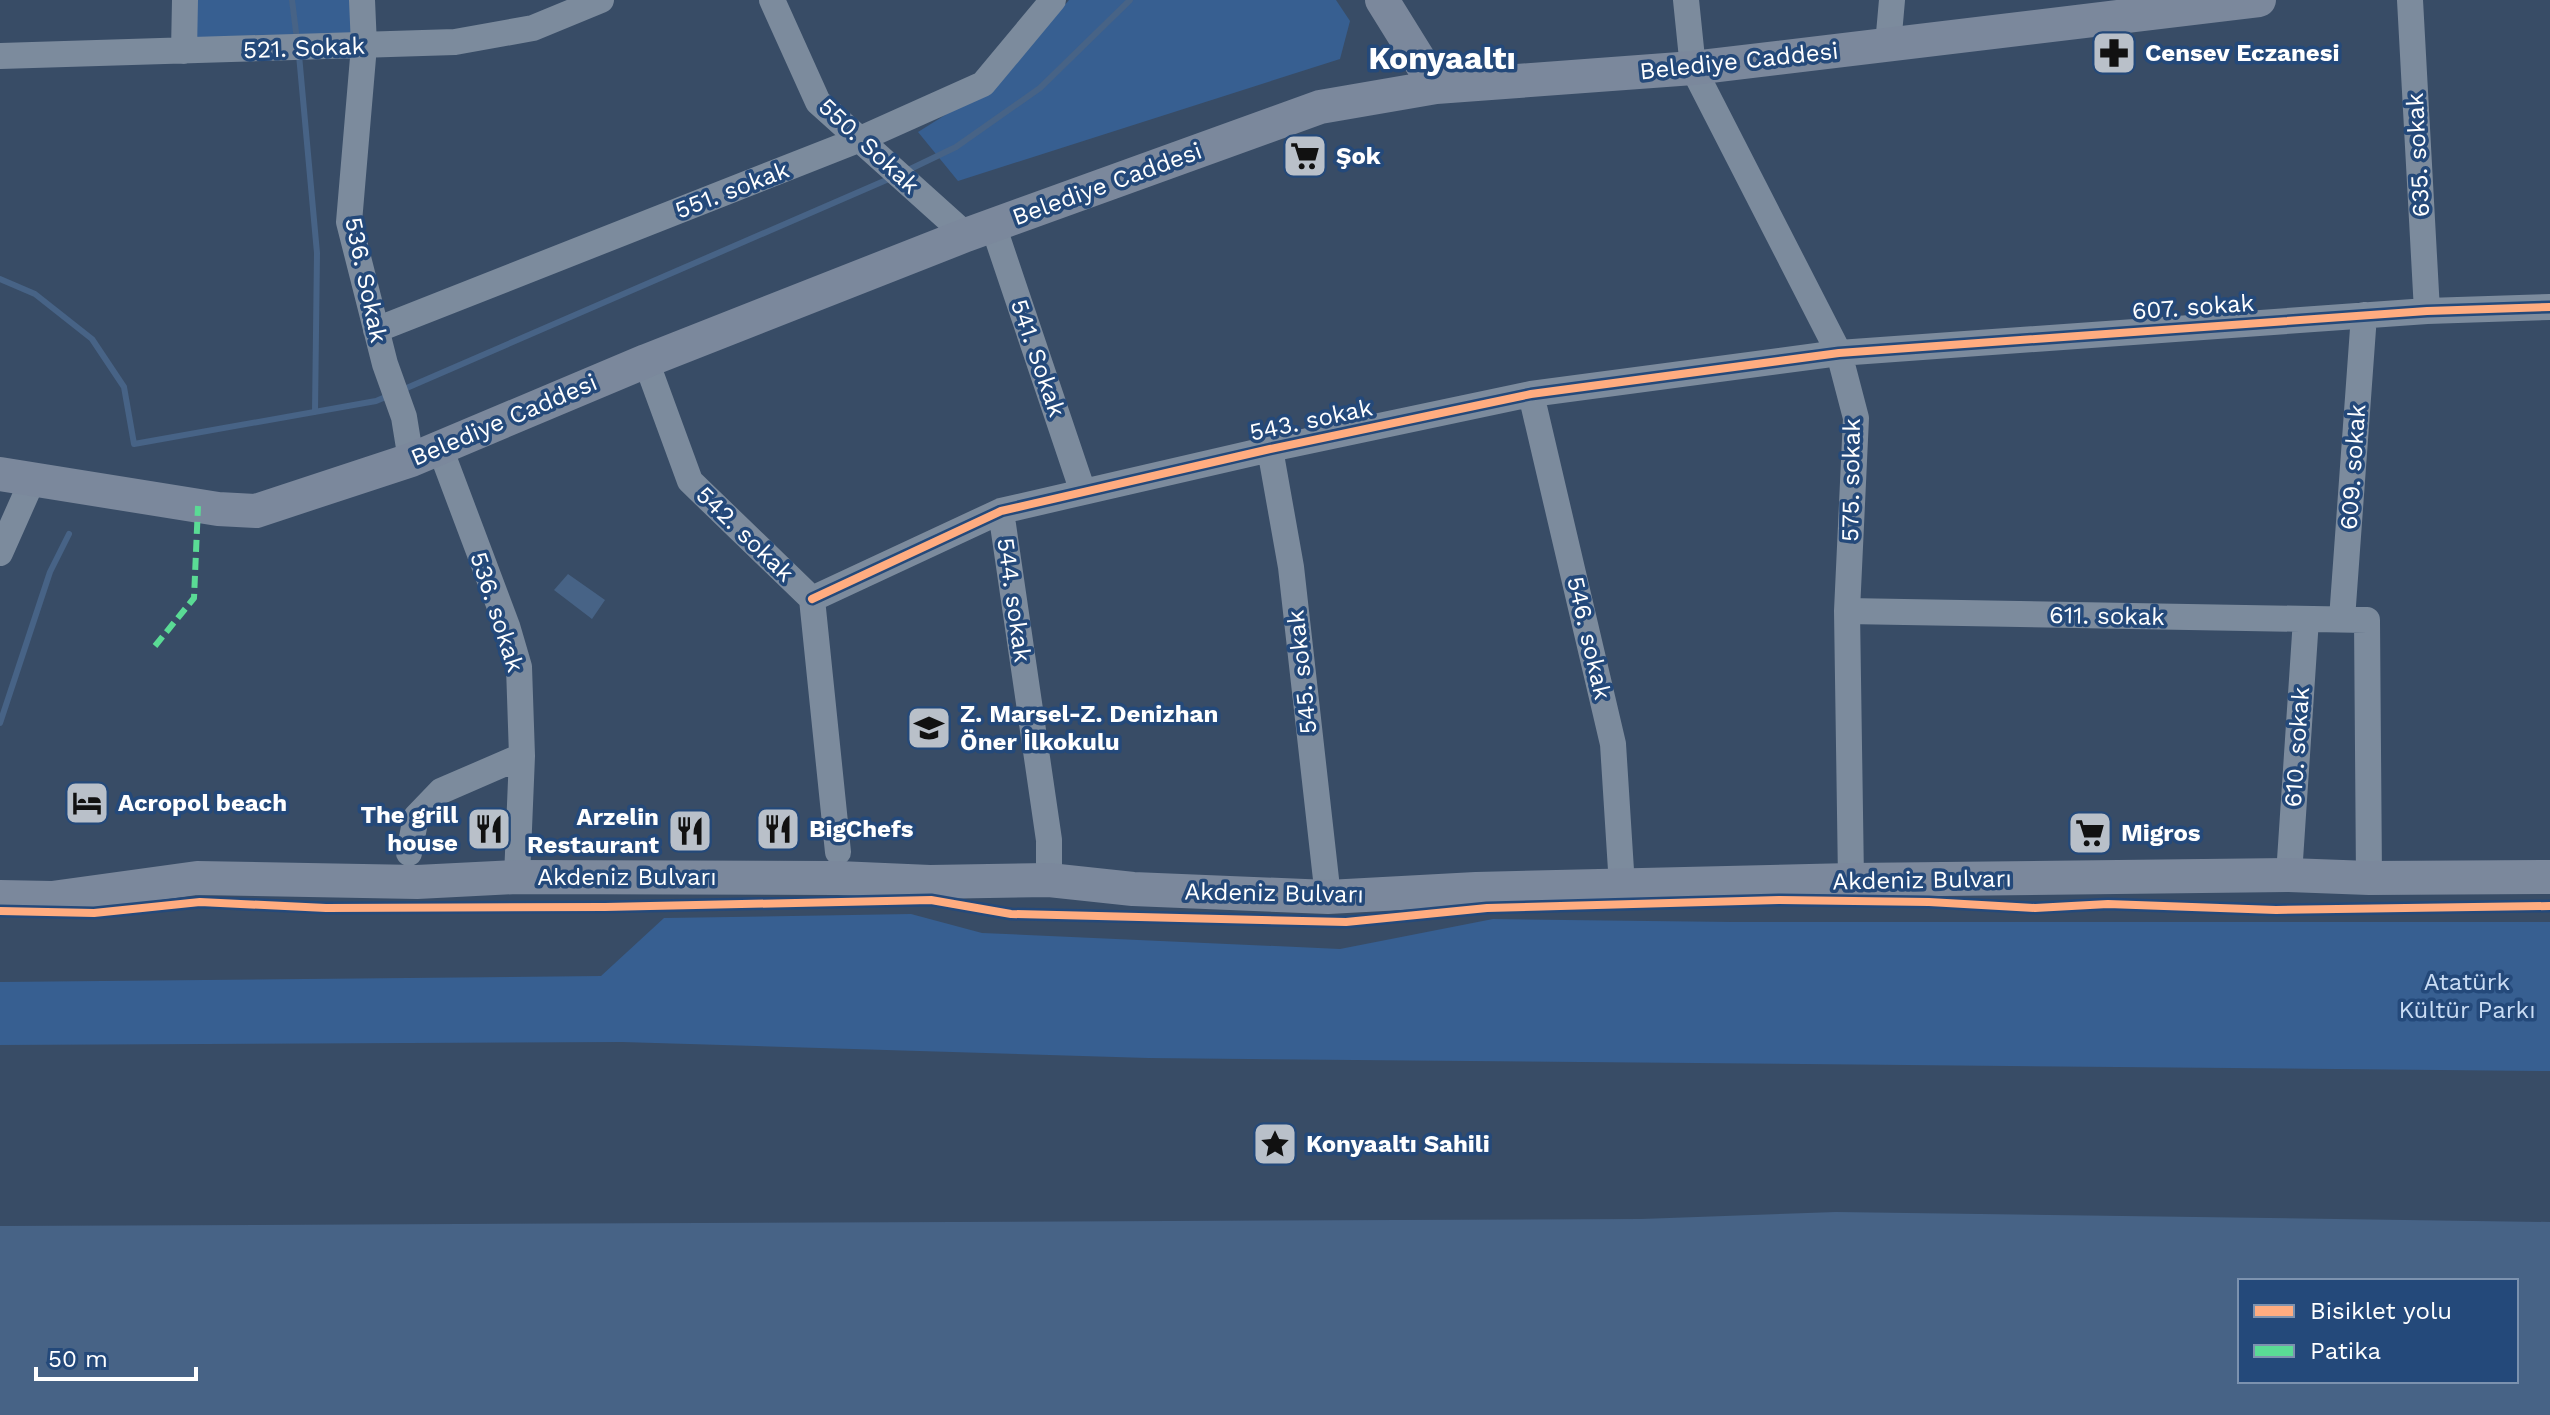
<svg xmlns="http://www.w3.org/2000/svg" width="2550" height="1415" font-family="'Work Sans',sans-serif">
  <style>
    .green { fill: #375f91 }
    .water { fill: #476386; fill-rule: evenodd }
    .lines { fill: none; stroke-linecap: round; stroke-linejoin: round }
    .stream { stroke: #476386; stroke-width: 6 }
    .minor { stroke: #7c8b9d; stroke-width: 26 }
    .major { stroke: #7b889c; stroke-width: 34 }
    .quiet { stroke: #5adb95; stroke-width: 6; stroke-dasharray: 12 6; stroke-linecap: butt }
    .cycleway-casing { stroke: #24497a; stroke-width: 13 }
    .cycleway { stroke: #ffac80; stroke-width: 8 }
    .labels { text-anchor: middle; stroke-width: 7; stroke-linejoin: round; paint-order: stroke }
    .street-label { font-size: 24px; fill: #fff; stroke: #24497a }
    .poi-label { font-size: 24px; font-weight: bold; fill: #fff; stroke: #24497a; text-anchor: start }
    .park-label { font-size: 24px; fill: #c9dcf4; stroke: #24497a }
    .district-label { font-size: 32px; font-weight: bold; fill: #fff; stroke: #24497a }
  </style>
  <rect width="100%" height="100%" fill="#384c66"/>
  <path class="green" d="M185,0H362L364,46L184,51Z
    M1069,0H1336L1350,21L1340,59L958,181L918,132L1001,80Z
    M911,914L982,933L1340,949L1493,919L1732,922H2550V1071L1148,1058L622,1042L0,1045V982L601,976L664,918Z"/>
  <path class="water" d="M568,574L605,600L592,619L554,590Z
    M1836,1212L2550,1222V1415H0V1226L1641,1219ZM2516,1281V1381H2240V1281Z"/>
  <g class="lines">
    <path class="stream" d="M292,0L297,40
      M299,55L317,253L315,412
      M904,172L956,147L1040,88L1130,0
      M0,279L35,294L92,339L124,387L134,444L376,401L388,396
      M402,390L891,178
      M0,723L50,572L69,534"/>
    <path class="minor" d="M362,0L364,46L349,222L385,364L404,417L411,460
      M772,0L818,102L966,235
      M1686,0L1693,68L1839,353L1856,418L1847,611L1851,880
      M2410,0L2427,311
      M1888,45L1892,0
      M184,51L185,0
      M0,56L455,42L533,28L601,0
      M993,225L1083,492
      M376,330L858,140L983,84L1053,0
      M646,361L690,481L812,599L838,852
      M1531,394L1613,744L1622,886
      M440,448L507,626L519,667L522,756L517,877
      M1270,449L1291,567L1328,897
      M1001,511L1049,840V880
      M0,553L32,481
      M812,599L1001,511L1270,449L1531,394L1839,353L2427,311L2550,307
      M1847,611L2367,620L2369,878
      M2342,619L2364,315
      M409,853L416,817L441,791L522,756
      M2289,875L2306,619"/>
    <path class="major" d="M1382,0L1436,87
      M0,474L218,509L256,511L411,460L646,361L966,235L1320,107L1436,87L1693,68L2259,0
      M0,897L52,898L197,878L417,882L517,877L838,878L930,882L1049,880L1133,889L1328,897L1476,889L1851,880L2289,875L2369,878L2550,877"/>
    <path class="quiet" d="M155,646L194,598L198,506"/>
    <g class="cycleway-casing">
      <path id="cycleway" d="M812,599L1001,511L1270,449L1531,394L1839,353L2427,311L2550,307
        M0,911L94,913L200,902L326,908L605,907L931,900L1011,914L1346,922L1487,908L1779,900L1929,902L2035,908L2108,904L2276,910L2550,906"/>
    </g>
    <use href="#cycleway" class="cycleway"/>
  </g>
  <defs>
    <g id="pharmacy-square" transform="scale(2.3)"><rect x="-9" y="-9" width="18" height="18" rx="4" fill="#b9c0c9" stroke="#24497a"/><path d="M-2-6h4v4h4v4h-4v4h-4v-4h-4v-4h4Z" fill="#111"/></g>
    <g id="supermarket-square" transform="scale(2.3)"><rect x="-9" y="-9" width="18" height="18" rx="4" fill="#b9c0c9" stroke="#24497a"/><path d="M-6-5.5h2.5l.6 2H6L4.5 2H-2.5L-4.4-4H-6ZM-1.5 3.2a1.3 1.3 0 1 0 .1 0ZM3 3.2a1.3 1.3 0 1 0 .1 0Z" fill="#111"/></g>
    <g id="school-square" transform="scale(2.3)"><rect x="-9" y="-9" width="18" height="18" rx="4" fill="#b9c0c9" stroke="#24497a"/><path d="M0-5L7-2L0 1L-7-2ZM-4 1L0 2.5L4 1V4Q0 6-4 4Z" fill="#111"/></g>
    <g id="hotel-square" transform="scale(2.3)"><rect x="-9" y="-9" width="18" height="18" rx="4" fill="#b9c0c9" stroke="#24497a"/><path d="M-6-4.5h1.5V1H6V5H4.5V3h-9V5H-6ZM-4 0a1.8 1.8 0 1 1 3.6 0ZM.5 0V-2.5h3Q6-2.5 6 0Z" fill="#111"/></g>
    <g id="restaurant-square" transform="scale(2.3)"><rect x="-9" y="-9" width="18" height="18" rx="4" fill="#b9c0c9" stroke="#24497a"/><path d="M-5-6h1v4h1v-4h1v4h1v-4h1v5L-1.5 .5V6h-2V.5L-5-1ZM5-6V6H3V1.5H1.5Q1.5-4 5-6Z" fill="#111"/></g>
    <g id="sight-square" transform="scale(2.3)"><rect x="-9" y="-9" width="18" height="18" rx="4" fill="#b9c0c9" stroke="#24497a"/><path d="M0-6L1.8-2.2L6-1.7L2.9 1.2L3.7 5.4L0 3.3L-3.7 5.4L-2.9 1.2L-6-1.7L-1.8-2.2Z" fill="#111"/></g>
  </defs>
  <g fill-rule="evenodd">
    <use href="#pharmacy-square" x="2114" y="53"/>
    <use href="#supermarket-square" x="1305" y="156"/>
    <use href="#school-square" x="929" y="728"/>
    <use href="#hotel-square" x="87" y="803"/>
    <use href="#restaurant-square" x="489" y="829"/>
    <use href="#restaurant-square" x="778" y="829"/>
    <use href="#restaurant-square" x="690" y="831"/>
    <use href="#supermarket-square" x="2090" y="833"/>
    <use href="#sight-square" x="1275" y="1144"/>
  </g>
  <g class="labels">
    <g class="street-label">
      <text transform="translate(304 48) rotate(-2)" y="8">521. Sokak</text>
      <text transform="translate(1739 61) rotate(-6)" y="8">Belediye Caddesi</text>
      <text transform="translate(869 146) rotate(43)" y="8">550. Sokak</text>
      <text transform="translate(2418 155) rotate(-93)" y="8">635. sokak</text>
      <text transform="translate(1107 184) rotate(-20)" y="8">Belediye Caddesi</text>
      <text transform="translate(732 190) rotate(-21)" y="8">551. sokak</text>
      <text transform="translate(366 280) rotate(78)" y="8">536. Sokak</text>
      <text transform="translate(2193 307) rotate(-4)" y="8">607. sokak</text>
      <text transform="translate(1038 358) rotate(71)" y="8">541. Sokak</text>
      <text transform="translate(504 420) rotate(-23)" y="8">Belediye Caddesi</text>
      <text transform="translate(1311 420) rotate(-12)" y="8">543. sokak</text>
      <text transform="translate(2353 467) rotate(-86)" y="8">609. sokak</text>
      <text transform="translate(1851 480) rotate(-89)" y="8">575. sokak</text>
      <text transform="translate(745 534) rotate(44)" y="8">542. sokak</text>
      <text transform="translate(1014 600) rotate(82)" y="8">544. sokak</text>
      <text transform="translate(497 612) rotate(72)" y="8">536. sokak</text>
      <text transform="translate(2107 616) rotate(1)" y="8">611. sokak</text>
      <text transform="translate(1589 638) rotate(77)" y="8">546. sokak</text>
      <text transform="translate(1302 672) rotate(-96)" y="8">545. sokak</text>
      <text transform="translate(2297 747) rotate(-86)" y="8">610. sokak</text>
      <text x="627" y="885">Akdeniz Bulvarı</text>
      <text transform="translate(1922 880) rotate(-1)" y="8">Akdeniz Bulvarı</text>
      <text transform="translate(1274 893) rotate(1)" y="8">Akdeniz Bulvarı</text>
    </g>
    <g class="poi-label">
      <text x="2145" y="61">Censev Eczanesi</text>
      <text x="1336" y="164">Şok</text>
      <text x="960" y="722">Z. Marsel-Z. Denizhan<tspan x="960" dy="28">Öner İlkokulu</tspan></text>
      <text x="118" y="811">Acropol beach</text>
      <text x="458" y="823" text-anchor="end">The grill<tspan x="458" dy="28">house</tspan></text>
      <text x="659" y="825" text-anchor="end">Arzelin<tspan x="659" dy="28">Restaurant</tspan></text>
      <text x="809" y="837">BigChefs</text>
      <text x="2121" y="841">Migros</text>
      <text x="1306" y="1152">Konyaaltı Sahili</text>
    </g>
    <g class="park-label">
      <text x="2467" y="990">Atatürk<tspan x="2467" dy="28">Kültür Parkı</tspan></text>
    </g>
    <g class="district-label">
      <text x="1442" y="69">Konyaaltı</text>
    </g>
  </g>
  <rect x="2238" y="1279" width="280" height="104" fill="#24497a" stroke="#7c92af" stroke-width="2"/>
  <rect x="2254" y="1305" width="40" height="12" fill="#ffac80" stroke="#7c92af" stroke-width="2"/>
  <text x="2310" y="1319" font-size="24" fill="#ffffff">Bisiklet yolu</text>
  <rect x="2254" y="1345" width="40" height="12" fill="#5adb95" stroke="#7c92af" stroke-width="2"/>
  <text x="2310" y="1359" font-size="24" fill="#ffffff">Patika</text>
  <path d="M36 1367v12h160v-12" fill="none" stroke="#ffffff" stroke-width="4"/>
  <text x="48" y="1367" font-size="24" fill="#ffffff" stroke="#24497a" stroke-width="6" paint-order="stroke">50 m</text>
</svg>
